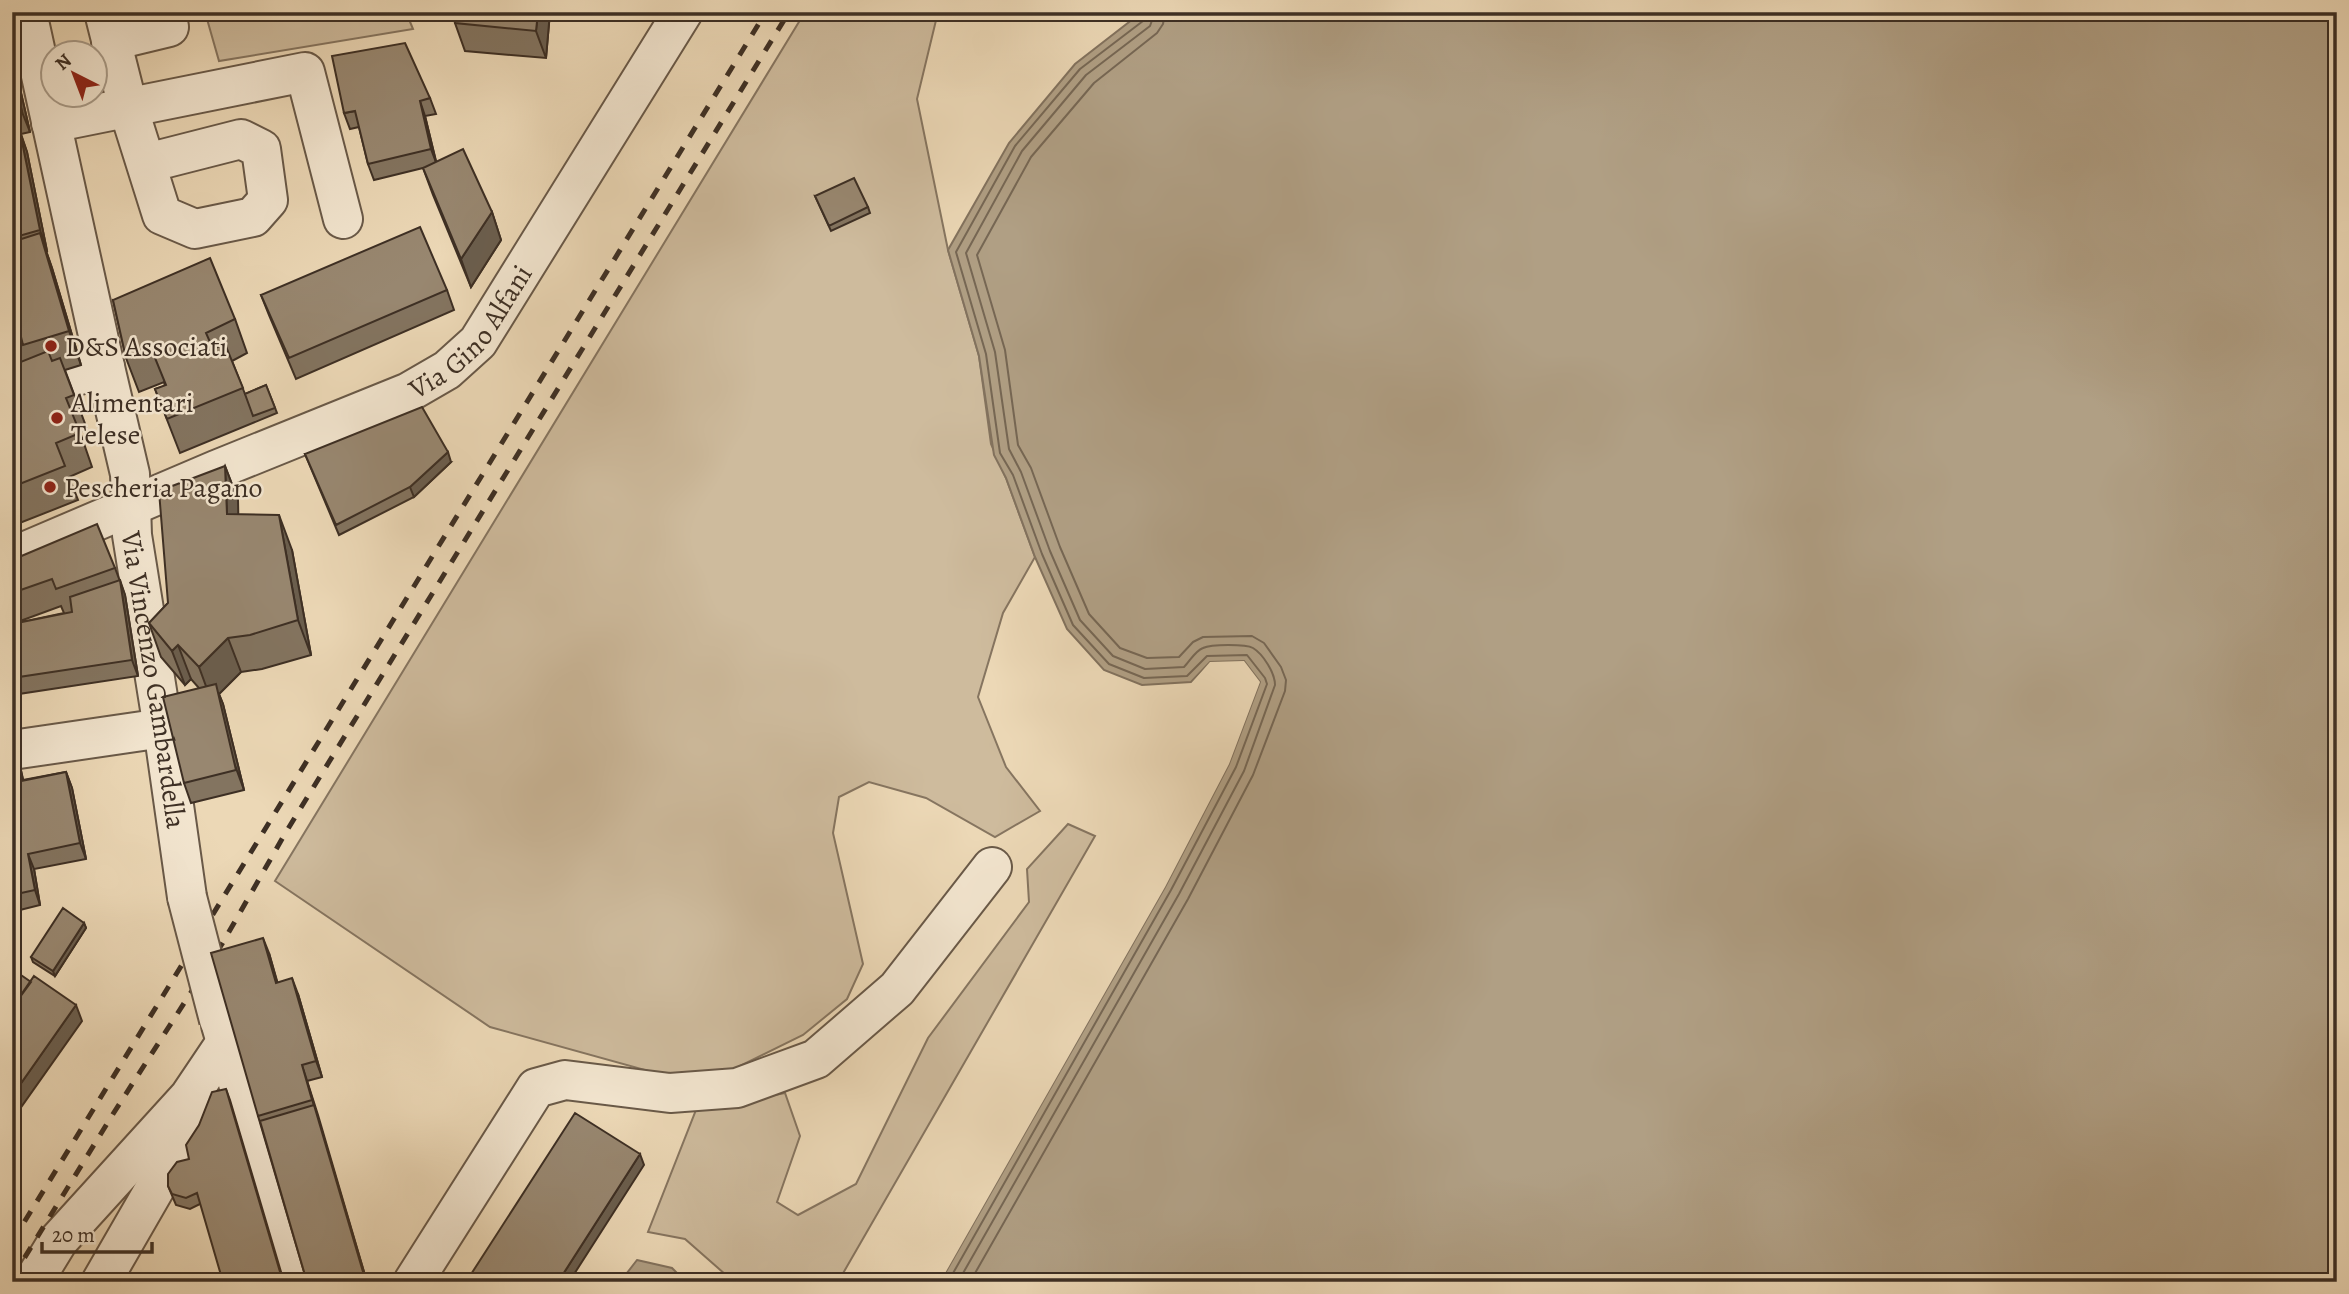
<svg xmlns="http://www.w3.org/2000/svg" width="2349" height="1294" font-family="Alegreya,serif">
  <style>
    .green { fill: #cebb9d; stroke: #867560; stroke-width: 2 }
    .water { fill: #b09f84; stroke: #82725e; stroke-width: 2 }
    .pier { fill: #ecd8b6 }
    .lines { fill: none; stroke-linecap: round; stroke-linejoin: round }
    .shore { stroke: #766754; stroke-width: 2 }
    .minor-casing { stroke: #695948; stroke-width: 42 }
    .minor { stroke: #f3e6d0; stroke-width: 38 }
    .rail { stroke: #3d2f24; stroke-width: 5; stroke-dasharray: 12 12; stroke-linecap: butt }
    .minor-bridge-casing { stroke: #695948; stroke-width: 42; stroke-linecap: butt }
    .minor-bridge { stroke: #f3e6d0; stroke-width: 38 }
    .wall { fill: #837460; stroke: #3d2f24; stroke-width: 2 }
    .shaded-wall { fill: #6a5e4e; stroke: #3d2f24; stroke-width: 2 }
    .building { fill: #988770; stroke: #3d2f24; stroke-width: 2 }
    .poi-dot { fill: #8f2418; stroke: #f3e6d0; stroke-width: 2.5 }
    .labels { text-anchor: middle; stroke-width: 5; stroke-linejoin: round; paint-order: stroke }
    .street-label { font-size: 28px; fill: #3d2f24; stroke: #f3e6d0 }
    .poi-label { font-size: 28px; fill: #3d2f24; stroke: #f3e6d0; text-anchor: start }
  </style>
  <rect width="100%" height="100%" fill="#ecd8b6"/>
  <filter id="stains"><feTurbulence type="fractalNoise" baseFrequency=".00286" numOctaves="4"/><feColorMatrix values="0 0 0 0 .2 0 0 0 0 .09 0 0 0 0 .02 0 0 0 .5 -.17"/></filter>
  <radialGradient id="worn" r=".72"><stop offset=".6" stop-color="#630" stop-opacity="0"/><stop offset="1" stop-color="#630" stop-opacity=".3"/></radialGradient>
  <path class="green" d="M205,12H406L413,29L219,61Z
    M805,12H938L917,99L948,250L979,356L991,444L1006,478L1035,557L1003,613L978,697L1006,767L1040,811L995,837L926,798L869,782L839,797L833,833L863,964L847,999L803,1035L736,1068L688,1082L490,1027L275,881Z
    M1068,824L1095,836L838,1282H734L685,1239L648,1232L696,1110L785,1093L800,1136L777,1202L798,1215L856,1184L928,1038L1029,902L1027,869Z"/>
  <path class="water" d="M1142,12H2337V1282H940L1165,887L1229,764L1260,682L1244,661L1210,662L1191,682L1142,685L1104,670L1067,629L1035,557L1006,478L994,455L979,356L948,250L1009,143L1075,64Z
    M637,1260L672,1268L686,1282H620Z"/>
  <path class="pier" d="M1244,661L1260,682L1229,764L1165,887L940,1282H936L1162,885L1226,763L1256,683L1243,665H1211L1194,685L1189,686L1210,662Z"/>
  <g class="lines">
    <path class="shore" d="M948,1282L1171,890L1236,767L1267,684L1265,678L1247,655L1207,656L1187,676L1144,678L1109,664L1073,625L1042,554L1013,475L1000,453L986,354L956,252L1015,146L1080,69L1143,21L1146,12
      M958,1282L1179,894L1244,771L1275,685C1275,673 1263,654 1253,648C1246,644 1211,644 1203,648C1195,651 1190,661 1184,667L1145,669L1113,656L1080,620L1050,551L1021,472L1009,449L995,352L966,253L1022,151L1086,75L1150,26L1155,12
      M970,1282L1188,899L1253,775L1285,691L1286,680L1281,667L1264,643L1252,636L1203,637L1193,642L1179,657L1147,658L1120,648L1089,614L1060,547L1031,468L1018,445L1005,350L977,255L1031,157L1094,83L1157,33L1163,24L1165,12"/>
    <g class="minor-casing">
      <g id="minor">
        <path id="s1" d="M27,12L105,367L130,474L132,535L163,728L187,897"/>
        <path d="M104,12L128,107L162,215L195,229L253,217L268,200L261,149L241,139L147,163"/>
        <path d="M111,41L169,27L164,12"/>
        <path d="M51,123L305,72L343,219"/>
        <path d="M12,396L105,367"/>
        <path id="s2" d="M12,557L216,470L409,392L447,370L478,342L683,12"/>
        <path d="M12,750L163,728"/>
        <path d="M221,1025L296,1282"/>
        <path d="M33,1282L58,1241L189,1097L226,1042"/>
        <path d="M101,1282L203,1105"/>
        <path d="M413,1282L536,1088L565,1080L670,1093L737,1088L816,1059L897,989L992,867"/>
      </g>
    </g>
    <use href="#minor" class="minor"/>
    <path class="rail" d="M12,1242L766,12
      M12,1278L113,1114L222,944L286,832L789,12"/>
    <g class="minor-bridge-casing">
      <path id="minor-bridge" d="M187,897L219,1020"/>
    </g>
    <use href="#minor-bridge" class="minor-bridge"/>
  </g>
  <path class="wall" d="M550,12L546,58L465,51L455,23Z
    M12,54L30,132L21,134L27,152L47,251H46L52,268L81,365L65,370L87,429L80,432L92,467L69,477L78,500L12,526Z
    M430,98L436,114L425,116L436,162L492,212L501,240L471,287L433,195L423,168L374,180L368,164L359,127L350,129L344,113Z
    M815,196L868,207L870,213L831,231Z
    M447,290L454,310L296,379L269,315L261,295Z
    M113,300L235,319L247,353L232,361L245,394L266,385L277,413L180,453L155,389L165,386L164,382L139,392L126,358Z
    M305,454L451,462L414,497L339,535Z
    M225,466L238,500V515L292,550L311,655L262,669L241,672L219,694L223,704L244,790L191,803L184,783L199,688L191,679L185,685L161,657L149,623L168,603Z
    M12,560L115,568L125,595L138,676L12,695V624L64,613L61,606L12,624Z
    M15,750L20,766L23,780L66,772L72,788L86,859L34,869L40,905L12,912V751Z
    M84,923L86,928L55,976L33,962L31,957Z
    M269,953L277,982L298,994L322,1077L307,1081L367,1282H307L258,1116Z
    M230,1100L200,1204L190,1209L176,1205L168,1186L189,1159Z"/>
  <path class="shaded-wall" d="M538,12H550L546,58L536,31Z
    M12,54L30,132L22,112L12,67Z
    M420,101L425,116L437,165L431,149Z
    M20,132L27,152L47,251L40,230Z
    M492,212L501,240L471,287L461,259Z
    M40,233L52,268L81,365L69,331Z
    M448,452L451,462L414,497L410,487Z
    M225,466L238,500L239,549L227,514Z
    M279,515L292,550L311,655L298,620Z
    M120,580L125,595L138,676L132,660Z
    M228,638L241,672L219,694L223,704L244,790L199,667Z
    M178,645L191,679L185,685L172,651Z
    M15,750L20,766L27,797L21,781Z
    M66,772L72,788L86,859L80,843Z
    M28,854L34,869L40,905L35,890Z
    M84,923L86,928L55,976L53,971Z
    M263,938L269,953L282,998L276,983Z
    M292,978L298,994L322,1077L316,1061Z
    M76,1005L82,1021L12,1120V1096Z
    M302,1065L318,1115L367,1282H366Z
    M226,1089L230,1100L284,1282H283Z
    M640,1154L644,1165L569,1282H558Z"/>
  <path class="building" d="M456,12H538L536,31L455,23Z
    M405,43L430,98L420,101L431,149L368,164L355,111L344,113L332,56Z
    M12,67L22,112L12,115Z
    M20,132L40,230L12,238V134Z
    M463,149L492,212L461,259L423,168Z
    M854,178L868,207L829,226L815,196Z
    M420,227L447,290L289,358L261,295Z
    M40,233L69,331L23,345L20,333L12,335V242Z
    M210,258L235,319L206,333L213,349L225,344L243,388L167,419L155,389L166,385L151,348L126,358L113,300Z
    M48,351L52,361L60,358L74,395L66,398L80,433L56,443L65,466L12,487V373L20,370L18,363Z
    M266,385L275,408L253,416L245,394Z
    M422,407L448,452L410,487L336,525L305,454Z
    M225,466L227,514L279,515L298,620L250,635L228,638L199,667L178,645L172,651L149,623L168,603L159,491Z
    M97,524L115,568L56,589L52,579L12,593V560Z
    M120,580L132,660L12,678V624L72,612L70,597Z
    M216,684L236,770L184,783L163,697Z
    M15,750L21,781L66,772L80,843L28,854L35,890L12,895V751Z
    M63,908L84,923L53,971L31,957Z
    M263,938L276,983L292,978L316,1061L302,1065L312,1100L258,1116L211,953Z
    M18,973L31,982L12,1008V982Z
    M34,976L76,1005L12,1096V1008Z
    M226,1089L283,1282H223L197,1193L186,1198L172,1194L168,1186V1174L177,1162L189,1159L186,1145L199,1125L212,1092Z
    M314,1105L366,1282H307L260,1121Z
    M575,1113L640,1154L558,1282H466Z"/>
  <g class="poi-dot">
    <circle cx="51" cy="346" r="7"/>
    <circle cx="57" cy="418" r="7"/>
    <circle cx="50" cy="487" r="7"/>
  </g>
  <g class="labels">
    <g class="street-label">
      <text dy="10" stroke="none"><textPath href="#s2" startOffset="518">Via Gino Alfani</textPath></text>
      <text dy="10" stroke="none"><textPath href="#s1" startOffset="681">Via Vincenzo Gambardella</textPath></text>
    </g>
    <g class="poi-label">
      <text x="65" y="356">D&amp;S Associati</text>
      <text x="71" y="412">Alimentari<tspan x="71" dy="32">Telese</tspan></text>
      <text x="64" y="497">Pescheria Pagano</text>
    </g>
  </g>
  <rect width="2349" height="1294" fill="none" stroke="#ecd8b6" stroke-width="42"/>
  <rect x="14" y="14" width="2321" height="1266" fill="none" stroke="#3d2f24" stroke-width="3.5"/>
  <rect x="21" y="21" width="2307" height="1252" fill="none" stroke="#3d2f24" stroke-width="2"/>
  <g transform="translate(74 74) rotate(318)"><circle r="33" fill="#f3e6d0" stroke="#aa9d8b" stroke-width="2"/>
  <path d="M0-5L12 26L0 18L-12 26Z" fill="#8f2418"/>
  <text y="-10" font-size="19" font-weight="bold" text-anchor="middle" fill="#3d2f24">N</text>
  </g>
  <path d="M42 1242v10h110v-10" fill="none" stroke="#3d2f24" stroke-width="3.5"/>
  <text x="52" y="1242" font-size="21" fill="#3d2f24" stroke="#f3e6d0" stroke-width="5" paint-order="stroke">20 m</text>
  <rect width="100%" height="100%" filter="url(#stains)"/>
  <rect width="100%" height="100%" fill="url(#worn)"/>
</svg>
